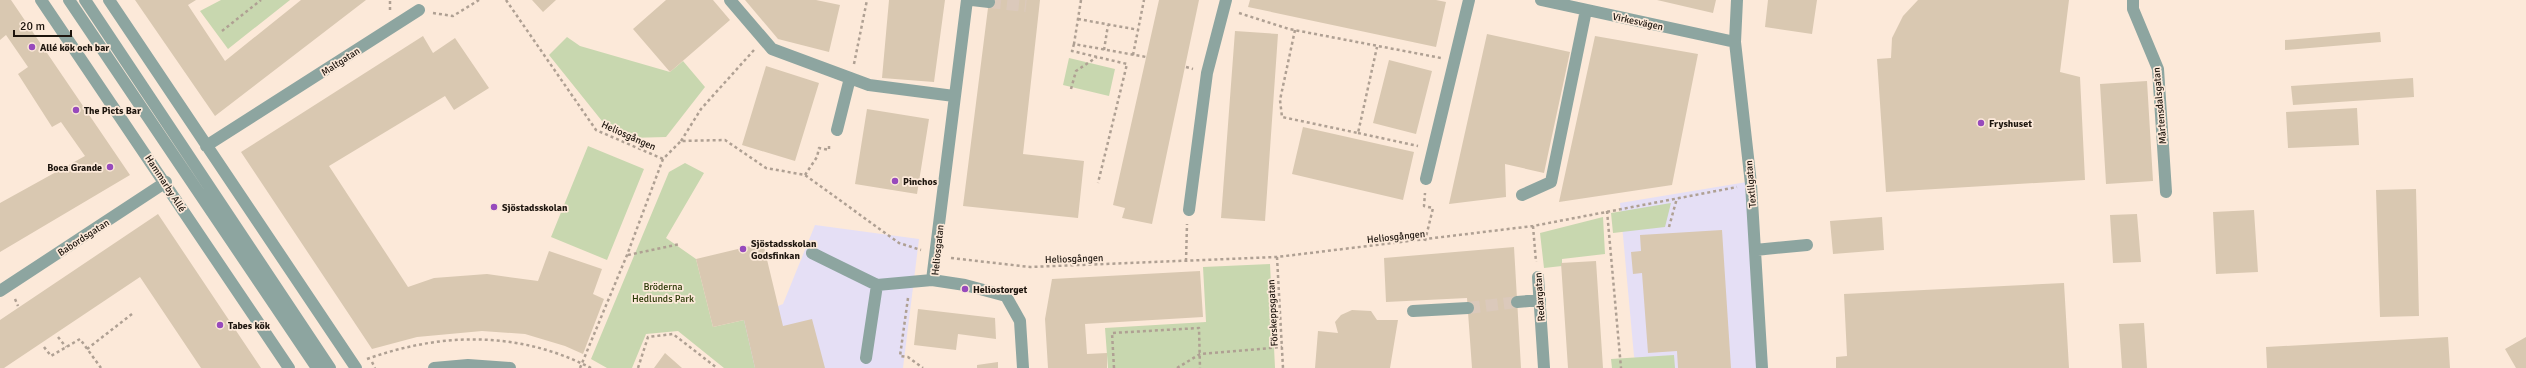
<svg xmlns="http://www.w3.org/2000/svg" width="2526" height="368" font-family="Signika,sans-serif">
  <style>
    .commercial { fill: #e5dff5 }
    .green { fill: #c8d7af }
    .building { fill: #d9c8b1 }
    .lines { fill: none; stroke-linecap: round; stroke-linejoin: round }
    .minor-tunnel { stroke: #dbc9bb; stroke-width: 12; stroke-dasharray: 12 6; stroke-linecap: butt }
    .path { stroke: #afa093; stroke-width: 2.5; stroke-dasharray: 3 3; stroke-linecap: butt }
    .minor { stroke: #8da5a0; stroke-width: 12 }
    .poi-dot { fill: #974abc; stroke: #fce9d9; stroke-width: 1.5 }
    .labels { text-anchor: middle; stroke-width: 3.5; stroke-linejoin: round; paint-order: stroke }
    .street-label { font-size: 10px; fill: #1d150e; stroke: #fce9d9 }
    .poi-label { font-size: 10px; font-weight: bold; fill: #1d150e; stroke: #fce9d9; text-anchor: start }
    .park-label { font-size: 10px; fill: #293704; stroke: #fce9d9 }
  </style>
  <rect width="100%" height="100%" fill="#fce9d9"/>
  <path class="commercial" d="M1753,181L1768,368H1638L1634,356L1620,203Z
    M815,225L919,239L903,368H732L744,320L783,304Z"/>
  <path class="green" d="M221,0H290L228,49L200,11Z
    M567,37L580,46L670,72L683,61L705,87L666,137L629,138L606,126L549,55Z
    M1069,58L1115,69L1109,96L1063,85Z
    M588,146L644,169L607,260L551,237Z
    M685,163L704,173L666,238L696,259L713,327L744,320L755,368H724L678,331L646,334L632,368H607L591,359L669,172Z
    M1671,203L1665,227L1613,233L1611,213Z
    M1603,217L1605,254L1562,259V266L1544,268L1540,233Z
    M1270,264L1275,368H1108L1105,328L1206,322L1203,267Z
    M1674,355L1675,368H1612L1611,359Z"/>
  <path class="building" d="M0,0H11L130,175L0,252V203L85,156L61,122L52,127L18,74L28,67L6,35L0,40Z
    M135,0H196L188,5L225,61L301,0H366L215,116Z
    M532,0H556L543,12Z
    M666,0H713L730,20L670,72L633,29Z
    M745,0H816L840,5L829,52L778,39Z
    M889,0H945L934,82L882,78Z
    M989,0H1040L1023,154L1084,161L1078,218L963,206Z
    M1159,0H1199L1152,224L1122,218L1125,208L1113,205Z
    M1250,0H1436L1446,2L1436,47L1248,7Z
    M1657,0H1716L1713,13Z
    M1768,0H1817L1812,34L1765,27Z
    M1918,0H2069L2060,72L2080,77L2085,180L1886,192L1877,59L1891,58L1892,38L1903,16Z
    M1235,31L1278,34L1265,221L1221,218Z
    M2380,32L2381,42L2285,50V40Z
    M1487,34L1570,52L1544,173L1505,164L1506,197L1449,204Z
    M423,36L433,53L455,38L489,88L454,110L445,96L329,166L408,287L434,278L487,274L538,281L549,251L602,269L593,294L604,299L583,354L565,346L525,334L482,331L417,337L372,349L241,152Z
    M1595,36L1698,54L1672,185L1559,202Z
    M1389,60L1432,71L1416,134L1373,123Z
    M766,66L819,83L795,161L742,145Z
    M2413,78L2414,97L2293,105L2291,86Z
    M2147,81L2153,181L2106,184L2100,84Z
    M2357,108L2359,145L2288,148L2286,112Z
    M867,109L929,119L917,194L855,184Z
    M1303,127L1414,152L1403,200L1292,174Z
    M2416,189L2419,316L2380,317L2376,190Z
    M2254,210L2258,272L2216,274L2213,212Z
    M158,214L261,368H201L140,277L4,368H0V320Z
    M2137,214L2141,262L2113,263L2110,215Z
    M1882,217L1884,250L1833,254L1830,221Z
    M1722,230L1731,368H1678L1677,351L1648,353L1642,273L1633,274L1631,252L1641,251L1640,235Z
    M763,243L783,326L812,319L825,368H755L744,320L713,327L696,259Z
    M1514,247L1521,368H1472L1467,298L1386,302L1384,258Z
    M1596,261L1603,368H1568L1561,263Z
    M1200,271L1203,317L1085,324L1087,354L1107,353V368H1048L1045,319L1052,279Z
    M2064,283L2069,368H1836V357L1847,356L1844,294Z
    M918,309L995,318L996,339L958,334L956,350L914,345Z
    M1352,310L1371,311L1377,320H1398L1390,368H1315L1318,331L1338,333L1335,322L1341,315Z
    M2144,323L2147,368H2122L2119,324Z
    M2448,337L2450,368H2267L2266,347Z
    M2526,337V368H2516L2505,349Z
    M665,353L682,368H654Z
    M998,362V368H977V365Z"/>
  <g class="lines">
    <path class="minor-tunnel" d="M989,2L1026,6
      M1468,308L1517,302"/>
    <path class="path" d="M506,0L596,130L663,159
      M1081,0L1074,44L1146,57
      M390,10V0
      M433,13L453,16L479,0
      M1239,13L1289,29L1441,58
      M1078,19L1139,30
      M1295,30L1280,100L1282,117L1358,133L1377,47
      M222,31L261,0
      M1074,44L1072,51L1127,64L1098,183
      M1104,50L1108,25
      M1133,55L1144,0
      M854,64L867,0
      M1186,67L1193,69
      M1071,89L1076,71L1097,57
      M1358,133L1418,146
      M681,141L701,109L754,50
      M805,175L817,157L819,148L829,150V143
      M1607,211L1621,368
      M1533,226L1536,262
      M1669,227L1677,198
      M1425,241L1433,208L1424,206L1425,193
      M628,255L680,244
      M1277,257L1283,368
      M951,258L1030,267L1277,257L1533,226L1737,187
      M1186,261L1187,224
      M908,298L900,356L908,357L923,368
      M15,299L18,306
      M58,337L66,347
      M44,347L51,356L80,339L101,368
      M87,349L132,314
      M367,359C443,332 519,331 591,368
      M372,362L375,368
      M580,368L627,255L663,159L681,141L725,140L766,168L805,175L899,243L921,250
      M638,368L648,337L673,334L717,368
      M1114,368L1112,333L1199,328L1200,368
      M1177,368L1200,354L1282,347"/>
    <path class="minor" d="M41,0L289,368
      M69,0L317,368
      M85,0L330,368
      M109,0L356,368
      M730,0L772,49L869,85L954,96
      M967,0L932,280L965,285L1006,296L1020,321L1023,368
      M972,0L989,2
      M1541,0L1735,42
      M1737,0L1735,42L1751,184L1762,368
      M2133,0V9L2158,69L2166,192
      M837,130L850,78
      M206,146L419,10
      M1426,179L1469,0
      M1522,195L1551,182L1586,10
      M1189,210L1207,73L1226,0
      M1755,250L1807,245
      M812,253L877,285L866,358
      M1538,277L1544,368
      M877,285L932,280
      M0,291L166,182
      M1517,302L1540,300
      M1413,311L1468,308
      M434,368L468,365L510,368"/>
  </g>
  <g class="poi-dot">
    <circle cx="32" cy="47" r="4"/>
    <circle cx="76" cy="110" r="4"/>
    <circle cx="1981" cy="123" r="4"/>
    <circle cx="110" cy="167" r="4"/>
    <circle cx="895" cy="181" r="4"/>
    <circle cx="494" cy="207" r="4"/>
    <circle cx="743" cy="249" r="4"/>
    <circle cx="965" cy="289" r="4"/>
    <circle cx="220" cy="325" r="4"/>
  </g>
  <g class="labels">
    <g class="street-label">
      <text transform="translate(1638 21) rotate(12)" y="4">Virkesvägen</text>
      <text transform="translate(340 61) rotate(-33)" y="4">Maltgatan</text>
      <text transform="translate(2159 106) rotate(-95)" y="4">Mårtensdalsgatan</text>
      <text transform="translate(629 135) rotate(24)" y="4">Heliosgången</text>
      <text transform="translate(166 183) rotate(57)" y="4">Hammarby Allé</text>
      <text transform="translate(1750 184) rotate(-95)" y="4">Textilgatan</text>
      <text transform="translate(1396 236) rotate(-6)" y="4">Heliosgången</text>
      <text transform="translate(83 237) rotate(-33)" y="4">Babordsgatan</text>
      <text transform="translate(937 250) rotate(-84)" y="4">Heliosgatan</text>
      <text transform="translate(1074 258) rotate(-2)" y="4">Heliosgången</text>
      <text transform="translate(1539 297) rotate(-94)" y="4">Redargatan</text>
      <text transform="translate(1272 313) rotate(-93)" y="4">Förskeppsgatan</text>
    </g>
    <g class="poi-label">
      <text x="40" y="51">Allé kök och bar</text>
      <text x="84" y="114">The Picts Bar</text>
      <text x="1989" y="127">Fryshuset</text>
      <text x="102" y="171" text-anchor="end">Boca Grande</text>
      <text x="903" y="185">Pinchos</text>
      <text x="502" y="211">Sjöstadsskolan</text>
      <text x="751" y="247">Sjöstadsskolan<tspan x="751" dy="12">Godsfinkan</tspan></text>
      <text x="973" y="293">Heliostorget</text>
      <text x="228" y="329">Tabes kök</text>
    </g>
    <g class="park-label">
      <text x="663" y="290">Bröderna<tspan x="663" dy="12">Hedlunds Park</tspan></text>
    </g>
  </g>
  <path d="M14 30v6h57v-6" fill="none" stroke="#1d150e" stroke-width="2"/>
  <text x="20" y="30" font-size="12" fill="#1d150e" stroke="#fce9d9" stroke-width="3" paint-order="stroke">20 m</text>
</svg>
